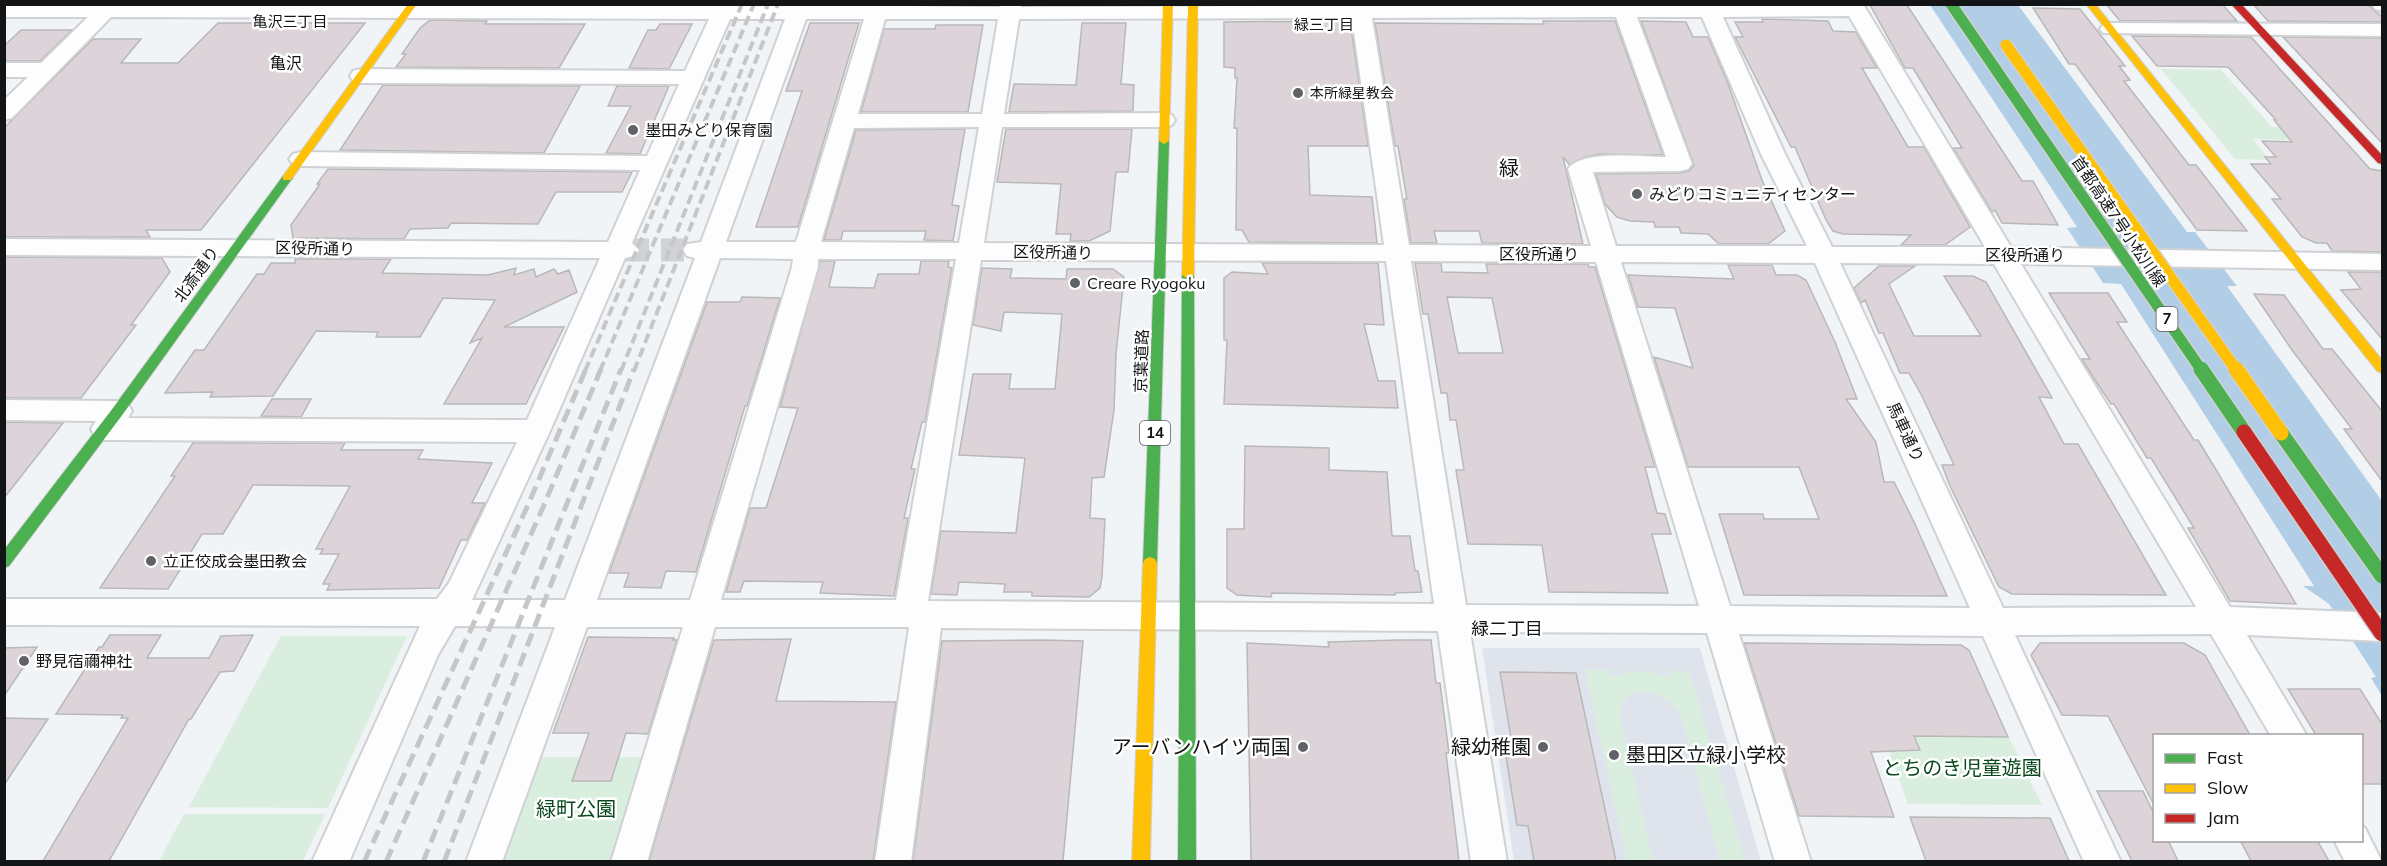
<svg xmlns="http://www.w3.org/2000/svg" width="2387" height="866" font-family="Mulish,'Noto Sans JP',sans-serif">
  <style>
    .built { fill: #dfe4ec }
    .green { fill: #daeedf }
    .water { fill: #b2cee6 }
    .building { fill: #dcd4d9; stroke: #b8b8b9; stroke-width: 1.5; fill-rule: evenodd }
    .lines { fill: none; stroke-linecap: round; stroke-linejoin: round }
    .street-tunnel { stroke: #d0d2d5; stroke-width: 23; stroke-dasharray: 23 12; stroke-linecap: butt }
    .street-casing { stroke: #cfd1d4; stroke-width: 4 }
    .fast-casing { stroke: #cfd1d4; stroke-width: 2 }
    .slow-casing { stroke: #cfd1d4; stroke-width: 2 }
    .jam-casing { stroke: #cfd1d4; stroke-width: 2 }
    .street { fill: #fdfdfe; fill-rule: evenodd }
    .fast { fill: #4caf50; fill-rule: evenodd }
    .slow { fill: #ffc107; fill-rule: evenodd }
    .jam { fill: #c62828; fill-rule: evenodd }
    .rail-far1 { stroke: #c6c6c7; stroke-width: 4; stroke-dasharray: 10 5; stroke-linecap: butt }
    .rail { stroke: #c6c6c7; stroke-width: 5; stroke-dasharray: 14 7; stroke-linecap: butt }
    .fast-bridge-far1-casing { stroke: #d0d1d2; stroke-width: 14; stroke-linecap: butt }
    .fast-bridge-casing { stroke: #d0d1d2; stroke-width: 18; stroke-linecap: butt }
    .slow-bridge-far1-casing { stroke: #d0d1d2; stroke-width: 14; stroke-linecap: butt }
    .slow-bridge-casing { stroke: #d0d1d2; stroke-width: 18; stroke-linecap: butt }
    .jam-bridge-casing { stroke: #d0d1d2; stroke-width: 18; stroke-linecap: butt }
    .fast-bridge-far1 { stroke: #4caf50; stroke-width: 11 }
    .fast-bridge { stroke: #4caf50; stroke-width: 15 }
    .slow-bridge-far1 { stroke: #ffc107; stroke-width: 11 }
    .slow-bridge { stroke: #ffc107; stroke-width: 15 }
    .jam-bridge { stroke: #c62828; stroke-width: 15 }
    .poi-dot { fill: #616265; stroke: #fff; stroke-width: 2 }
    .labels { text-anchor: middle; stroke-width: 5; stroke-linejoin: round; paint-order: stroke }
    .far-poi-label { font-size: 14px; fill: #131416; stroke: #fff; text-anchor: start }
    .far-neighbourhood-label { font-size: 15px; fill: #131416; stroke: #fff }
    .shield { fill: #fff; stroke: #5a5a5c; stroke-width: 1.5 }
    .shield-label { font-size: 15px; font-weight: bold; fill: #131416 }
    .far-quarter-label { font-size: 16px; fill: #131416; stroke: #fff }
    .poi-label { font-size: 16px; fill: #131416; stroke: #fff; text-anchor: start }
    .street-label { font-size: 16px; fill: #131416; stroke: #fff }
    .neighbourhood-label { font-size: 18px; fill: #131416; stroke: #fff }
    .quarter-label { font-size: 20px; fill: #131416; stroke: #fff }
    .near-poi-label { font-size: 20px; fill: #131416; stroke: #fff; text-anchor: end }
    .near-park-label { font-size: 20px; fill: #0a481d; stroke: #fff }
  </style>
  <rect width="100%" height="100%" fill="#f1f4f7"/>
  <path class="built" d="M1482,648H1700L1761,861H1514Z"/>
  <path class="green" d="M2161,69L2221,70L2272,127H2280L2291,140L2253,139L2269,160L2235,159Z
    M281,636H407L328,808L189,807Z
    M1585,670H1609L1611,678C1629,668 1652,670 1670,678L1668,671H1689L1745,861H1720L1680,712C1662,692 1631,680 1619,712L1653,861H1627Z
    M2006,731L2042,805L1908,804L1882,732Z
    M541,757H645L614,861L501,862Z
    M184,814H325L303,861H159Z"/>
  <path class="water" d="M1930,5H2018L2187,232H2195L2237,286H2227L2382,501V696L2371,678L2376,677L2329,604L2303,586H2314L2121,284L2103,283L2067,228L2077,227Z"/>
  <path class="building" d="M2106,4H2222L2237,21H2120Z
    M2253,4H2367L2382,17V22L2268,21Z
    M1870,5H1907L2022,181H2033L2058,225L2002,223L1995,210L1992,212L1953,148H1962L1913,68H1905Z
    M2033,8L2080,9L2125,66H2119L2130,80L2124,81L2189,165H2196L2247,231L2197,230L2075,64H2069Z
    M1762,19L1828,21L1833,31L1856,32L1877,68H1862L1908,147H1924L1970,227L1945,245H1901L1911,235L1843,234L1833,231L1826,220L1795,147H1791L1735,37H1743L1735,22H1763Z
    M430,20L487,21L485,24H585L559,68L396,67L406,54H402L420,28Z
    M1350,21L1368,146H1308L1310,195L1372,197L1377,243L1249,242L1242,230H1236L1237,128H1234L1237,78H1235V68L1224,67V22Z
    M1543,21H1615L1663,155L1599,154L1585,157L1570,165L1563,157L1583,244L1482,243L1479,231H1434L1437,243H1411L1404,199H1407L1398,146H1395L1375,23L1544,24Z
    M1641,21L1686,22L1693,37H1708L1727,81L1762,180L1785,231L1768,244H1719L1708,234L1681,233L1679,227H1655L1654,222L1630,221L1617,217L1605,204L1596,174L1680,173L1689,171L1694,165Z
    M218,23H365L201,230H146L150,237H4V128L93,39H141L121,63H178Z
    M810,23H859L798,227H756L802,91H786Z
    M1082,23H1126L1121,84L1134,85L1133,111L1009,112L1014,84L1076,85Z
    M660,24H692L669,69L629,68L648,30H656Z
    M936,25H983L968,112H861L884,29H935Z
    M21,30H72L40,61H4V46Z
    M2132,36L2251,37L2370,169L2382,171V252L2332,251L2327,243H2316L2302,237L2272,199H2281L2251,164H2271L2265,157H2276L2262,141L2292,142L2274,120H2276L2228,67L2157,66Z
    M2283,37L2382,38V143Z
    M383,85L580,86L544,153L340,150Z
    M617,86H669L640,154L606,153L631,106H608Z
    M965,129L952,205L959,206L953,241L924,240L926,231H843L841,240H824L856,130Z
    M1006,129H1132L1128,172H1116L1110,231L1089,241H1070L1071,234H1056L1061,184L997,182Z
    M328,169L632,172L622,192H556L538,224L451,223L448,228L410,229L404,239L293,238L291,225L320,184H317Z
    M4,257L162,258L170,272L131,325H136L81,398H4Z
    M295,259H391L382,273L488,275L516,268L514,275L534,269L536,277L554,269L558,274L569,270L577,292L504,327H564L526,404H444L482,338L470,343L495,300L443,298L420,337H376L378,332L316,331L273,396L210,397L213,392L165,393L195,350H204L257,274H264L271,263H295Z
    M820,261H835L829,287L874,288L878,274H919L921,261H949L948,267L952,268L925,422H922L911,469H915L904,518H908L894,596L820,593L823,582L744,581L740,592H726L750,508H766L798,408L780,407Z
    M1262,263H1378L1384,325L1364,324L1378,381H1395L1398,408L1224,404L1227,340H1224V278L1232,272L1268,274Z
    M1415,263H1441L1442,272L1488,273L1486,264H1588L1589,267H1595L1655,467H1645L1657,513L1665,514L1671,534H1652L1668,593L1549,592L1542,545L1468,544L1456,470H1464L1456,420H1450L1447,393H1441L1428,314H1423ZM1447,297L1492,298L1503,353H1458Z
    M1728,265H1772L1776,275H1797L1806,280L1835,342L1857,399H1846L1876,442L1884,482H1894L1914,522L1947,596L1744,595L1719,514H1763L1764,519H1819L1799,467H1688L1654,357L1693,368L1675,308L1638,307L1628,275L1734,279Z
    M1879,266H1915L1889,284L1914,336H1981L1944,276H1973L1986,282L2052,398L2039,397L2064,444H2078L2166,595L2012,594L1999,587L1950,486L1942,465H1954L1922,396L1909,373H1900L1883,333H1879L1865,300L1861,303L1854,288Z
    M982,268L1012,269L1010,278L1066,279L1067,269H1113L1124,277L1116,354L1114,410L1104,477L1092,478L1090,518L1105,519L1102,577L1100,588L1089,597L1032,596V592H1004L1005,584L959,582L957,595L931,594L941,531L1016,533L1025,458L959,455L973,374H1011L1009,389H1055L1062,314L1004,312L1001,331L973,325Z
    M2348,272H2382V339L2341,290L2361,289Z
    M2049,293H2108L2127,322H2117L2194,440H2198L2215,468L2296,604L2230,601L2188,528H2194L2151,458H2147L2114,404H2111L2095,380L2082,359H2090Z
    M2254,294L2284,295L2323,349H2332L2382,411V481L2344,429H2352L2292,350Z
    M742,297L780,298L747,406H745L696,572L666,571L661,588L624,587L629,573H609L707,302H740Z
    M272,399H311L301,417L261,416Z
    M4,422L63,423L4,498Z
    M193,443H345L341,450H423L418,459L492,463L472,503H485L467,540H461L439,588L327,590L330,584H323L339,554H320L323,549H316L350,486L253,485L223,534H202L168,589L100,588L175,476H171Z
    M1245,446L1329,448V470L1387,472L1392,536H1410L1415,571H1418L1422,592L1395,593V595L1272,593L1271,597L1237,595L1227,588V529H1244Z
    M110,635H161L147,658H209L221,636L253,635L234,671L220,672L191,719H189L109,861H43L128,718H121L123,715L56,714L99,647H102Z
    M588,637L674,638L673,640H677L648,734L626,733L611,781H572L589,733H553Z
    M791,639L776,701L896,702L873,861H649L714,640Z
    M1043,640L1083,641L1063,861H913L942,641Z
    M1398,640H1431L1436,683H1440L1449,753H1446L1459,861H1251L1247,643L1329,647L1328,642Z
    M1744,643L1961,645L1969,650L2008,737L1914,736L1920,750L1871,752L1894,817L1799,816Z
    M2040,643H2184L2205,655L2250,735H2154V805L2108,716L2062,715L2031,655Z
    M37,647L4,696V648Z
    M1500,672L1576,673L1616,861H1534L1528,826L1517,825L1504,744H1512Z
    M2288,689H2360L2382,724V784H2361V735H2316Z
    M4,718L48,719L4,785Z
    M2097,791H2143L2154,814V840H2168L2178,861H2132Z
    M1910,817L2050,818L2069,861H1926Z
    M2240,840H2317L2329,861H2251Z"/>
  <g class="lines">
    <path class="street-tunnel" d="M626,250H696"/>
    <g class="street-casing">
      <path id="street" d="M716,4L1000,7L1001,4H1021V7L1863,4L2011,247L2382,254V270L2021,264L2230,607L2382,613V641L2247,635L2307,736H2271L2211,634L2015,635L2121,862H2084L1983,636L1739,634L1811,862H1775L1707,633L1470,632L1507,862H1471L1438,631L941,628L911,862H875L909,627H715L647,862H611L683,627H587L502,862H466L555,627L455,626L438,655L349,862H312L420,626L4,625V599H437L449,583L517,442L105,440L95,437L91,429L96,421L4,420V400L118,401L128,404L132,411L128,418L527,420L600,258L4,255V239L608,242L640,170L301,166L293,164L289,159L293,154L301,152L647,156L679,84L361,83L353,81L350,76L353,71L361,69L685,71L709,19L111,17L12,118L4,120V100L28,77H4V63H41L88,17H4V5ZM1849,16L1985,247H1832L1785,154L1723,17ZM1616,17L1666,157C1643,157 1581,149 1568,169L1591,246L1409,245L1372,18ZM1637,17H1702L1761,154L1807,246H1616L1593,172L1680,171L1688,169L1692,164ZM1352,18L1384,245L984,243L1002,127H1164L1172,125L1175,120L1172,115L1164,113L1004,114L1019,19ZM730,19H785L701,242L687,244L683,250L687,256L695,258L565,600H472L550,431L625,258L635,256L639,250L632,243ZM806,19H864L796,242H726ZM885,19H998L982,114H858ZM979,127L959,243L821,242L854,128ZM720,258L793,259L792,267L690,600H597ZM818,259H956L896,600H721L818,267ZM981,260L1386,261L1434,604L928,601ZM1411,261L1596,262L1699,606L1466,605ZM1621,262L1815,263L1970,608L1730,606ZM1840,263L1994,264L2196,607L2003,608Z
        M2372,4H2382V11L2375,9Z
        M2110,23L2382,24V36L2103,33L2100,29L2103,25Z
        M2362,826L2365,828L2382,862H2345L2334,840H2362Z"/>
    </g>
    <g class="fast-casing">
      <path id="fast" d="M1164,138L1169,141L1157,563L1155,567L1150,569L1145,567L1143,563L1159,141Z
        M287,174L293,178L291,180L123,414L9,566L4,568V550L113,408L283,176Z
        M1188,271L1194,275L1196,862H1178L1182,275Z"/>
    </g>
    <g class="slow-casing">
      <path id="slow" d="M408,4H417L291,180H283V176Z
        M1163,4H1173L1169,141L1164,144L1159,141Z
        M1188,4H1198L1194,275L1188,279L1182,275Z
        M2086,4H2095L2382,360V373L2377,371Z
        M1150,557L1155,559L1157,563L1150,862H1132L1143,563L1145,559Z"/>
    </g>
    <g class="jam-casing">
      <path id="jam" d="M2231,4H2241L2382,155V164L2378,163Z"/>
    </g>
    <use href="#street" class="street"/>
    <use href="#fast" class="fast"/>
    <use href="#slow" class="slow"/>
    <use href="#jam" class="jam"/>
    <path class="rail-far1" d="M585,371L742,4
      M600,371L754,4
      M621,371L768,4
      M634,371L778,4"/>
    <path class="rail" d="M364,862L528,505L586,369
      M386,862L544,505L601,369
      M423,862L621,369
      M444,862L634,369"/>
    <g class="fast-bridge-far1-casing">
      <path id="fast-bridge-far1" d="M1951,4L2202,371"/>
    </g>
    <g class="fast-bridge-casing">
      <path id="fast-bridge" d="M2201,369L2244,432
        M2281,433L2382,576"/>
    </g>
    <g class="slow-bridge-far1-casing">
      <path id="slow-bridge-far1" d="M2006,45L2237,371"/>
    </g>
    <g class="slow-bridge-casing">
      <path id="slow-bridge" d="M2236,369L2281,433"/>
    </g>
    <g class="jam-bridge-casing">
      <path id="jam-bridge" d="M2244,432L2382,634"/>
    </g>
    <use href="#fast-bridge-far1" class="fast-bridge-far1"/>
    <use href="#fast-bridge" class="fast-bridge"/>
    <use href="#slow-bridge-far1" class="slow-bridge-far1"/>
    <use href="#slow-bridge" class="slow-bridge"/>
    <use href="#jam-bridge" class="jam-bridge"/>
  </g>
  <g class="poi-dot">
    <circle cx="1298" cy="93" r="6"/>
    <circle cx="633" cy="130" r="6"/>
    <circle cx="1637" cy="194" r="6"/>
    <circle cx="1075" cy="283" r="6"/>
    <circle cx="151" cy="561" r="6"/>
    <circle cx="24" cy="661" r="6"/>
    <circle cx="1303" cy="747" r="6"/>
    <circle cx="1543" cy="747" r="6"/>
    <circle cx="1614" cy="755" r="6"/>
  </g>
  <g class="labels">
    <g class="far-poi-label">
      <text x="1310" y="98">本所緑星教会</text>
    </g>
    <g class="far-neighbourhood-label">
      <text x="290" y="27">亀沢三丁目</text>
      <text x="1324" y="30">緑三丁目</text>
    </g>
    <g class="shield">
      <rect x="2156.5" y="307" width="21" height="24" rx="4.5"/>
      <rect x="1140" y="421" width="30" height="24" rx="4.5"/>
    </g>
    <g class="shield-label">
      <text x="2167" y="324">7</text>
      <text x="1155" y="438">14</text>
    </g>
    <g class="far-quarter-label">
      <text x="286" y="69">亀沢</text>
    </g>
    <g class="poi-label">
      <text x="645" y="136">墨田みどり保育園</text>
      <text x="1649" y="200">みどりコミュニティセンター</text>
      <text x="1087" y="289">Creare Ryogoku</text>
      <text x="163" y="567">立正佼成会墨田教会</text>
      <text x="36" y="667">野見宿禰神社</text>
    </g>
    <g class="street-label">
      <text transform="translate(2119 221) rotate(56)" y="6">首都高速7号小松川線</text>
      <text transform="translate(315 248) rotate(1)" y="6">区役所通り</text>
      <text transform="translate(1053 252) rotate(1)" y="6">区役所通り</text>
      <text x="1539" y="260">区役所通り</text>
      <text x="2025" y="261">区役所通り</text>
      <text transform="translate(196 274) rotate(-54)" y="6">北斎通り</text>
      <text transform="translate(1141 361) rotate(-88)" y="6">京葉道路</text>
      <text transform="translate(1906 432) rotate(65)" y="6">馬車通り</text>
    </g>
    <g class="neighbourhood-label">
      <text x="1507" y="635">緑二丁目</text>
    </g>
    <g class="quarter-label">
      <text x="1509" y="175">緑</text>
    </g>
    <g class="near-poi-label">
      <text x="1291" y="754">アーバンハイツ両国</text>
      <text x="1531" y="754">緑幼稚園</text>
      <text x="1626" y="762" text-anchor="start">墨田区立緑小学校</text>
    </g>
    <g class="near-park-label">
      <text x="1962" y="775">とちのき児童遊園</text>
      <text x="576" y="816">緑町公園</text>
    </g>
  </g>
  <rect width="2387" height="866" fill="none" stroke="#131416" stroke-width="12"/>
  <rect x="2153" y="734" width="210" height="108" fill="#ffffff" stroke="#a1a1a2" stroke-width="1.5"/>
  <rect x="2165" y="754" width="30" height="9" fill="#4caf50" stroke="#a1a1a2" stroke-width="1.5"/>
  <text x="2207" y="764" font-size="18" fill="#131416">Fast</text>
  <rect x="2165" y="784" width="30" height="9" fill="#ffc107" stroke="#a1a1a2" stroke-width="1.5"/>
  <text x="2207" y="794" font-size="18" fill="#131416">Slow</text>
  <rect x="2165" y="814" width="30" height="9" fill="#c62828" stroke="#a1a1a2" stroke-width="1.5"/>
  <text x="2207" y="824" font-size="18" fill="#131416">Jam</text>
</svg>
